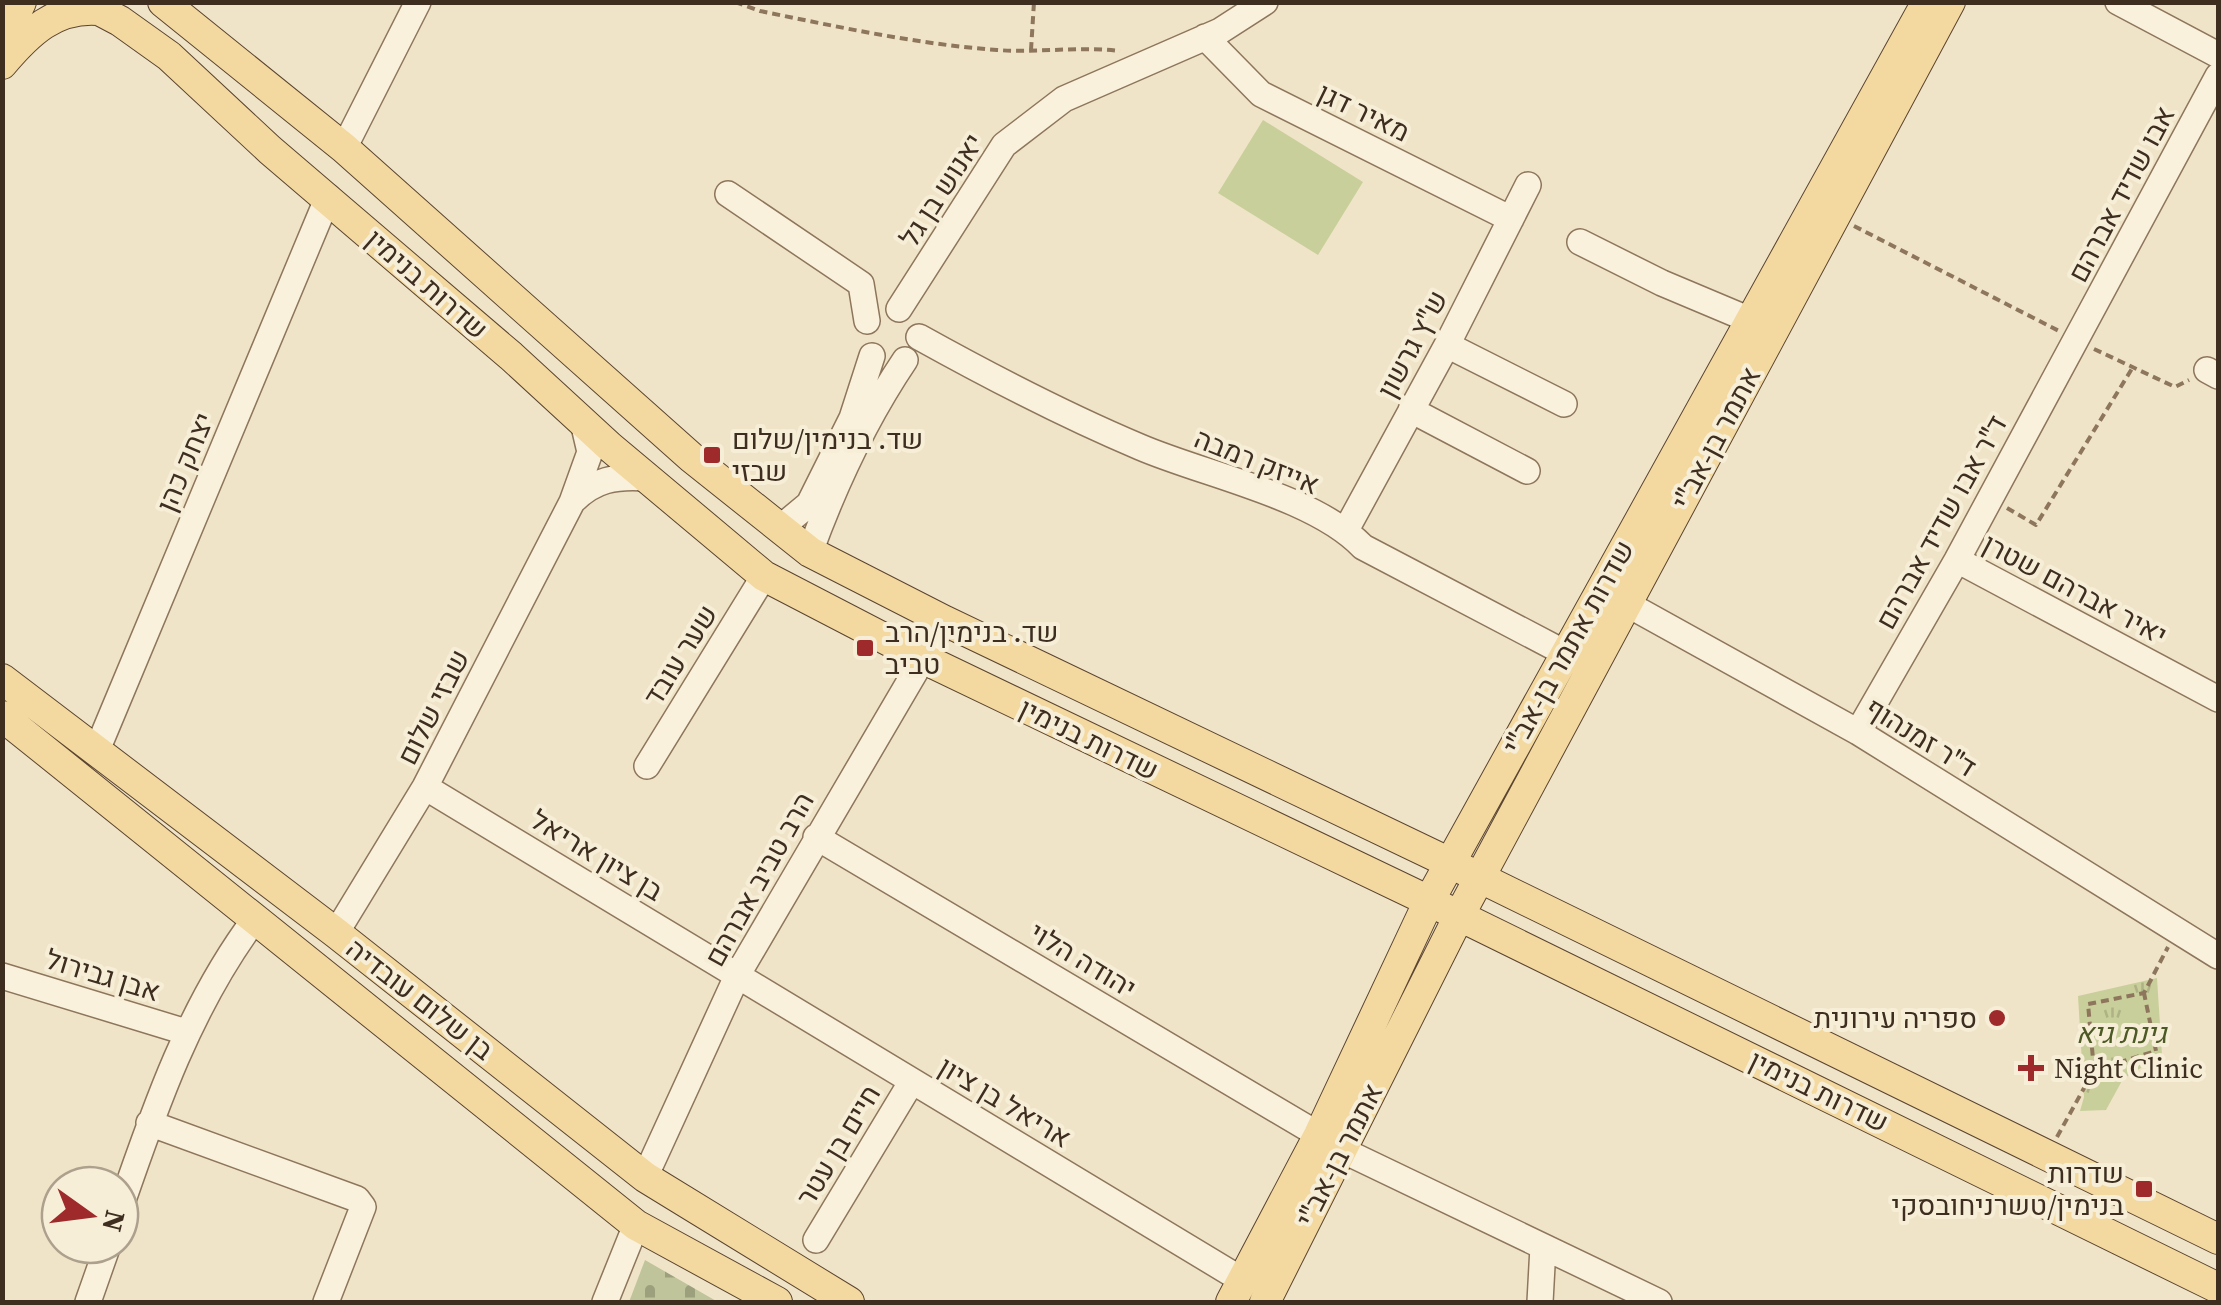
<svg xmlns="http://www.w3.org/2000/svg" width="2221" height="1305" font-family="'Source Serif 4',Heebo,serif">
  <style>
    .cemetery { fill: url(#cemetery-stones) }
    .park { fill: url(#park-tufts) }
    .pitch { fill: #c9cf9b }
    .lines { fill: none; stroke-linecap: round; stroke-linejoin: round }
    .minor-casing { stroke: #8d765c; stroke-width: 28 }
    .major-casing { stroke: #5b4430; stroke-width: 32 }
    .path { stroke: #8d765c; stroke-width: 4; stroke-dasharray: 8 5; stroke-linecap: butt }
    .minor { stroke: #faf1dc; stroke-width: 25 }
    .major { stroke: #f3d9a0; stroke-width: 30 }
    .poi-dot { fill: #9e2a2b; stroke: #f7eed8; stroke-width: 4 }
    .labels { text-anchor: middle; stroke-width: 8; stroke-linejoin: round; paint-order: stroke }
    .street-label { font-size: 28px; fill: #3d2e20; stroke: #f7eed8 }
    .poi-label { font-size: 28px; fill: #3d2e20; stroke: #f7eed8; text-anchor: start }
    .park-label { font-size: 28px; font-style: italic; fill: #4d5a26; stroke: #f7eed8 }
  </style>
  <defs>
    <pattern id="cemetery-stones" width="16" height="16" patternUnits="userSpaceOnUse" patternTransform="scale(2.5)"><rect width="16" height="16" fill="#bfc49a"/><path d="M2 7V4a2 2 0 0 1 4 0v3zM10 15v-3a2 2 0 0 1 4 0v3z" fill="#9ca07d"/></pattern>
    <pattern id="park-tufts" width="24" height="20" patternUnits="userSpaceOnUse" patternTransform="scale(2.5)"><rect width="24" height="20" fill="#c9cf9b"/><path d="M3 7l-1-3M5 7V3M7 7l1-3M15 17l-1-3M17 17v-4M19 17l1-3" fill="none" stroke="#aeb285"/></pattern>
  </defs>
  <rect width="100%" height="100%" fill="#f0e4c8"/>
  <path class="cemetery" d="M645,1260L718,1302H629Z"/>
  <path class="park" d="M2157,978L2162,1055L2123,1079L2106,1110L2080,1111L2084,1097L2078,996Z"/>
  <path class="pitch" d="M1263,120L1363,182L1318,255L1218,193Z"/>
  <g class="lines">
    <g class="minor-casing">
      <path id="minor" d="M2118,2L2218,55
        M1205,37L1261,94L1511,219
        M344,148L418,2
        M728,194L861,284L867,321
        M1580,242L1662,283L1750,320
        M899,309L1004,145L1064,99L1220,31L1265,2
        M919,337C991,377 1064,415 1140,447C1205,475 1314,496 1363,547L1565,653
        M1447,345L1564,404
        M2207,370L2218,376
        M1411,410L1527,471
        M572,502C594,479 616,476 646,478
        M780,528L809,504L852,418L872,356
        M1346,530L1447,345L1528,185
        M810,552C834,486 866,418 905,360
        M1957,560L2218,699
        M1627,604L1858,732L2218,956
        M1858,732L1957,560L2218,76
        M97,750L328,197
        M647,766L764,576
        M425,787L1242,1280
        M816,837L1319,1135
        M336,933L425,787L572,502L590,452L583,422
        M2,976L186,1032
        M149,1123L357,1199L363,1207L326,1302
        M1342,1150L1659,1302
        M645,1177L738,974L945,621
        M120,1209C155,1107 190,1006 255,919
        M816,1240L912,1081
        M88,1302L108,1245
        M605,1302L636,1225
        M1540,1302L1543,1247"/>
    </g>
    <g class="major-casing">
      <path id="major" d="M84,2L120,21L169,56L270,150L511,356L610,447L764,576L922,658L1429,901L2218,1288
        M163,2L344,148L692,458L810,552L945,621L1450,863L2218,1239
        M2,42L21,2
        M2,64C29,32 55,7 98,10
        M2,679L336,933L645,1177L849,1302
        M2,716L636,1225L777,1302
        M1231,1302L1319,1135L1429,901L1927,2
        M1265,1302L1459,916L1950,2"/>
    </g>
    <path class="path" d="M735,2L760,11C839,27 916,44 997,50C1038,53 1079,46 1120,51
      M1031,50L1034,2
      M1854,226L2059,331
      M2094,349L2175,387L2189,380
      M2007,508L2036,525L2133,367
      M2094,1070L2156,1051L2144,993
      M2057,1137L2094,1070L2088,1004L2144,993L2168,947"/>
    <use href="#minor" class="minor"/>
    <use href="#major" class="major"/>
  </g>
  <g class="poi-dot">
    <rect x="702" y="445" width="20" height="20" rx="5"/>
    <rect x="855" y="638" width="20" height="20" rx="5"/>
    <circle cx="1997" cy="1018" r="10"/>
    <path d="M2026 1053h10v10h10v10h-10v10h-10v-10h-10v-10h10z"/>
    <rect x="2134" y="1179" width="20" height="20" rx="5"/>
  </g>
  <g class="labels">
    <g class="street-label">
      <text transform="translate(1364 112) rotate(26)" y="10">מאיר דגן</text>
      <text transform="translate(941 190) rotate(-57)" y="10">יאנוש בן גל</text>
      <text transform="translate(2121 194) rotate(-62)" y="10">אבו שדיד אברהם</text>
      <text transform="translate(427 284) rotate(41)" y="10">שדרות בנימין</text>
      <text transform="translate(1412 344) rotate(-62)" y="10">ש"ץ גרשון</text>
      <text transform="translate(1716 438) rotate(-62)" y="10">אתמר בן-אב"י</text>
      <text transform="translate(1257 461) rotate(22)" y="10">אייזק רמבה</text>
      <text transform="translate(185 462) rotate(-67)" y="10">יצחק כהן</text>
      <text transform="translate(1941 522) rotate(-61)" y="10">ד"ר אבו שדיד אברהם</text>
      <text transform="translate(2075 589) rotate(28)" y="10">יאיר אברהם שטרן</text>
      <text transform="translate(1568 647) rotate(-61)" y="10">שדרות אתמר בן-אב"י</text>
      <text transform="translate(680 655) rotate(-58)" y="10">שער עובד</text>
      <text transform="translate(433 707) rotate(-63)" y="10">שבזי שלום</text>
      <text transform="translate(1921 737) rotate(32)" y="10">ד"ר זמנהוף</text>
      <text transform="translate(1089 739) rotate(26)" y="10">שדרות בנימין</text>
      <text transform="translate(597 855) rotate(31)" y="10">בן ציון אריאל</text>
      <text transform="translate(759 879) rotate(-61)" y="10">הרב טביב אברהם</text>
      <text transform="translate(1083 960) rotate(31)" y="10">יהודה הלוי</text>
      <text transform="translate(103 975) rotate(17)" y="10">אבן גבירול</text>
      <text transform="translate(420 999) rotate(38)" y="10">בן שלום עובדיה</text>
      <text transform="translate(1819 1091) rotate(26)" y="10">שדרות בנימין</text>
      <text transform="translate(1005 1102) rotate(31)" y="10">אריאל בן ציון</text>
      <text transform="translate(838 1145) rotate(-59)" y="10">חיים בן עטר</text>
      <text transform="translate(1339 1155) rotate(-63)" y="10">אתמר בן-אב"י</text>
    </g>
    <g class="poi-label">
      <text x="732" y="449">שד. בנימין/שלום<tspan x="732" dy="32">שבזי</tspan></text>
      <text x="885" y="642">שד. בנימין/הרב<tspan x="885" dy="32">טביב</tspan></text>
      <text x="1977" y="1028" text-anchor="end">ספריה עירונית</text>
      <text x="2054" y="1078">Night Clinic</text>
      <text x="2124" y="1183" text-anchor="end">שדרות<tspan x="2124" dy="32">בנימין/טשרניחובסקי</tspan></text>
    </g>
    <g class="park-label">
      <text x="2121" y="1043">גינת גיא</text>
    </g>
  </g>
  <rect width="2221" height="1305" fill="none" stroke="#3d2e20" stroke-width="10"/>
  <g transform="translate(90 1215) rotate(104)"><circle r="48" fill="#f7eed8" stroke="#ada18e" stroke-width="2.5"/>
  <path d="M0-8L18 38L0 25L-18 38Z" fill="#9e2a2b"/>
  <text y="-15" font-size="28" font-weight="bold" text-anchor="middle" fill="#3d2e20">N</text>
  </g>
</svg>
